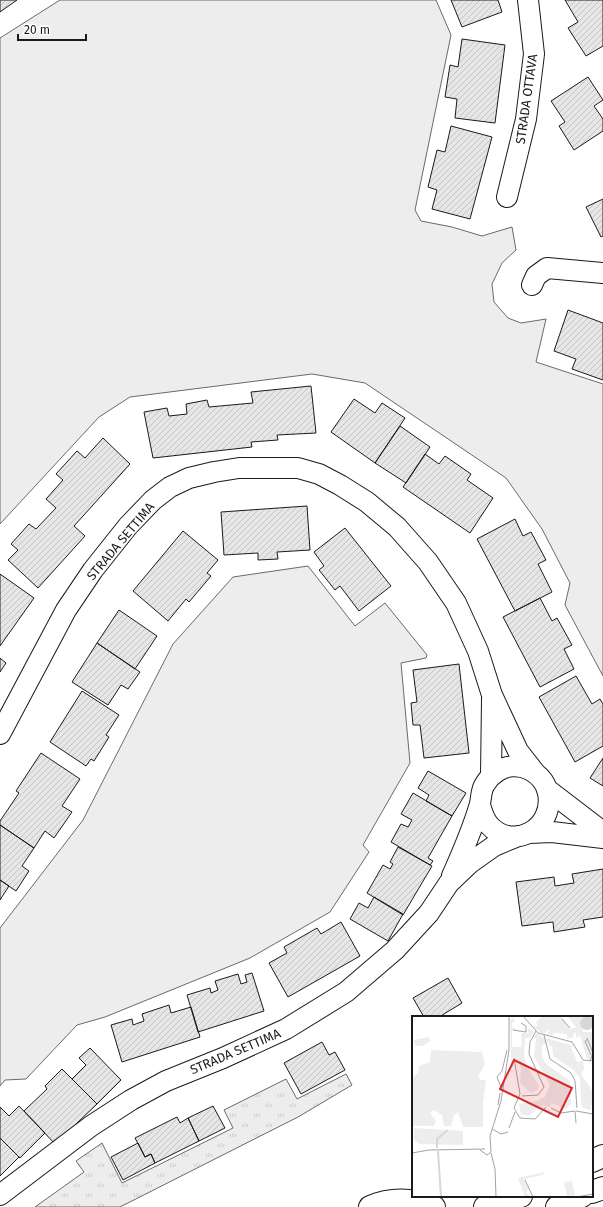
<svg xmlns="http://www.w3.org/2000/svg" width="603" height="1207" font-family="'Fira Sans',sans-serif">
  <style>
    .grass { fill: url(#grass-tufts); stroke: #6a6a6a }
    .park { fill: #ededed; stroke: #6a6a6a }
    .building { fill: url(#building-hatch); stroke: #1a1a1a }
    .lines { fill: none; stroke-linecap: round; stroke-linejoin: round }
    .minor-casing { stroke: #1a1a1a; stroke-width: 22 }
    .secondary-casing { stroke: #1a1a1a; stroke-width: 24 }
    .minor { stroke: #fff; stroke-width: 20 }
    .secondary { stroke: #fff; stroke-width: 22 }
    .labels { text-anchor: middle; stroke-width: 3; stroke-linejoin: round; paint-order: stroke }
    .street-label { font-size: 13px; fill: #1a1a1a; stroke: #fff }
    .inset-river { fill: none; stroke: #d7d7d7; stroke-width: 2 }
    .inset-road { fill: none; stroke: #a3a3a3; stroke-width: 1 }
    .view { fill: #d62828; fill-opacity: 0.15; stroke: #d62828; stroke-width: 2 }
    .inset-edge { fill: none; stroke: #1a1a1a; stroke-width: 2 }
  </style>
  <defs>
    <pattern id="grass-tufts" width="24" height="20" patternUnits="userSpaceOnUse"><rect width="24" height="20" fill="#ededed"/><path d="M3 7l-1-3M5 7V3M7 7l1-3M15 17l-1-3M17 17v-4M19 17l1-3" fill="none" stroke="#cbcbcb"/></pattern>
    <pattern id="building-hatch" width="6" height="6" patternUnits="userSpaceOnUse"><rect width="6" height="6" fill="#e6e6e6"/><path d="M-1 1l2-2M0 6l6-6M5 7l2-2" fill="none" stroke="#c5c5c5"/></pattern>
  </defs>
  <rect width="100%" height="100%" fill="#fff"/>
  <path class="grass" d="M346,1074L352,1085L298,1117L120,1207H35L84,1172L76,1161L102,1143L122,1183L233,1128L224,1110L286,1079L297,1099Z"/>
  <path class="park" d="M60,0H436L451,35L415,210L421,221L452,227L482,236L512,227L516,250L502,263L492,284L494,302L508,318L521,323L546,319L536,362L603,384V676L565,605L570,583L542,529L506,478L365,383L312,374L130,397L99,417L0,524V38Z
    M308,566L355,626L385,603L427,655L426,658L401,663L410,763L363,845L369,852L330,912L250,958L105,1017L77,1025L26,1079L5,1080L0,1086V928L83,820L173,644L233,577Z"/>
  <path class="building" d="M0,0H17L0,12Z
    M451,0H498L502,12L462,27Z
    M565,0H603V46L586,56L568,28L578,22Z
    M462,39L505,45L495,123L455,118L457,99L445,97L450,65L458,67Z
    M588,77L603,100L594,106L603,119V131L574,150L559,126L565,122L551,101Z
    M451,126L492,137L470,219L432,209L437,190L428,187L437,150L445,152Z
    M603,199V236L601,237L586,207Z
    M568,310L603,323V380L572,369L576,359L554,351Z
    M311,386L316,433L277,435L278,440L251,442L252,447L153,458L144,412L167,408L169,416L187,414L186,404L207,400L209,407L253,403L251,392Z
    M354,399L375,413L382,403L405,418L375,463L331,432Z
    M400,426L430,447L406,483L375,463Z
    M103,438L130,464L74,526L85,536L38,588L8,560L18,550L11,544L29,524L36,529L56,508L46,499L63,480L56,474L77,451L85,458Z
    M425,454L439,464L445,456L471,474L467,480L493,498L470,533L403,487Z
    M307,506L310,550L277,552L278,559L258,560V553L224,555L221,512Z
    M515,519L523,536L531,532L546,560L538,564L552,592L515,611L477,539Z
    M345,528L391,586L359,611L340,586L335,590L319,570L324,566L314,552Z
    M183,531L218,560L207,573L211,576L189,602L186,599L168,621L133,591Z
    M0,574L34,598L0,646Z
    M540,598L552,621L557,618L572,645L564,649L574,669L540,687L503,617Z
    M119,610L157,636L135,669L97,643Z
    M97,643L140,672L128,689L121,685L108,705L72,682Z
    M0,658L6,663L0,672Z
    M459,664L469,753L424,758L420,725H413L411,703L417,702L413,670Z
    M576,676L592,704L600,699L603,704V746L575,762L539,697Z
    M82,691L119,715L106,735L109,737L94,761L91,759L86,766L50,742Z
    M41,753L80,779L62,806L72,812L54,838L45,831L34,848L0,825V821L19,793L16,791Z
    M603,758V786L590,778Z
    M428,771L466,793L452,816L426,801L429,795L418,788Z
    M413,793L452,816L428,858L433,861L430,865L391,842L401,824L408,827L412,820L401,814Z
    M0,825L34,848L22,866L29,871L16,891L0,880Z
    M398,847L432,866L403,915L367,893L383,865L390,869L393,864L390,862Z
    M603,869V917L583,920L585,927L554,932L553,922L522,926L516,882L554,877L555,886L574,883L572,874Z
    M0,880L9,886L0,900Z
    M374,897L403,914L388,941L350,919L359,903L368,908Z
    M341,922L360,956L288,997L269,963L287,953L284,947L317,928L321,934Z
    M252,973L264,1011L198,1032L187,995L210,988L211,993L218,990L215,981L238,974L241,984L247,982L245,975Z
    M448,978L462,1003L439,1017H424L413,998Z
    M169,1005L171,1013L191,1007L200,1037L122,1062L111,1025L132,1019L133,1025L144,1021L142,1014Z
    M322,1042L329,1055L335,1052L345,1070L301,1094L284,1063Z
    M90,1048L121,1080L97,1104L72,1079L86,1065L79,1058Z
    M62,1069L97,1104L55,1144L24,1111L47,1089L45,1086Z
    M19,1106L45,1133L20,1158L0,1138V1107L9,1116Z
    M213,1106L225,1128L199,1141L188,1118Z
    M177,1117L180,1123L188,1118L199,1141L155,1163L151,1154L145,1157L135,1138Z
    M0,1138L19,1157L0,1176Z
    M138,1143L145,1157L151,1154L155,1163L123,1180L111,1157Z"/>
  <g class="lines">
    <g class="minor-casing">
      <path id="minor" d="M507,197L526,119L534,54L528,0
        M532,285L536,276L547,268L603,273
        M0,734L66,610L93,570L128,526L153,500L170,487L189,478L214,472L239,468H298L319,474L340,485L367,502L397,527L428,562L456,603L478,651L492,695L518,751L536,774
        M491,775L492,699
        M548,790L603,832
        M529,833L552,832L603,838
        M452,876C462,853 472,831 479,807C482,799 480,791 485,784C488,779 493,774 498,771C507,765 520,765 530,770C539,775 546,783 548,793C555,828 513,852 489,825C484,819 482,812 480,805
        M0,1195L91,1126L131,1100L166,1081L223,1058L286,1029L346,992L395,950L429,913L449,883L470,863L494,846L518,836"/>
    </g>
    <g class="secondary-casing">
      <path id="secondary" d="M592,1161L603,1156
        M592,1192L603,1188
        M370,1207C391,1198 413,1199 434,1207
        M485,1207L521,1196
        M557,1207L582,1196"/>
    </g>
    <use href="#minor" class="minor"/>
    <use href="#secondary" class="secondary"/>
  </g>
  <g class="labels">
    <g class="street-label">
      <text transform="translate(526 99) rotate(-82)" y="5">STRADA OTTAVA</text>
      <text transform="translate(120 541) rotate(-50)" y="5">STRADA SETTIMA</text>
      <text transform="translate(235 1051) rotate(-23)" y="5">STRADA SETTIMA</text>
    </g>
  </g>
  <g transform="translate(412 1016)">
    <rect width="181" height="181" fill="#fff"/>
    <path d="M101,0L103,6H100V12L107,13L100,14V31H110V40L104,44L100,41L102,51H100V64L98,3H101ZM17,21L18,25L11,30H3L2,24ZM134,22L162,30L159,31L165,46L171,45L172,53L169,58L181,76L179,94L171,92L169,89L168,62L162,54L141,40L140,30H137ZM19,34L70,36L73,48L66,61L69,64H74L71,87L65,83L55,93H41L38,86L31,82H19L0,70L1,61L6,57L7,50L18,46ZM133,156L131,159L112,163L116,173L114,177L120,181H113L106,162Z" fill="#ededed"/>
    <path d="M2,69L19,82H31L39,86L41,93H55L65,83L69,84L71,87V111H51L46,96L42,99L39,110H32L30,99L22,94L18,97L24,105L22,110H1L0,70ZM2,112L51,115V129L8,128L2,124Z" fill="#ededed"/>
    <path d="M160,165L163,179L155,180L152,166Z" fill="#ededed"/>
    <path d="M131,0H149L158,13L164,11L155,0H169L171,16H181V44L175,43L168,19L164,22V16L161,18L162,21L155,23V18L142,17L140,20L135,18L138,14L137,13L133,17H129L120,10H126L124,6ZM116,12L122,16L118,22H113L112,39L115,51L127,70L126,74L119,77L108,67L109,52L104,41L110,39L109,17H116ZM125,17L133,23L135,28L130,29V41L134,48L158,65L159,88L153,93L140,87L138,91L130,89L117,100L109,98L107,88L125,85L133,81L138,69L122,40L124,23L121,21Z" fill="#ededed"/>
    <path d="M168 7a7 7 0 1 1 14 0a7 7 0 1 1-14 0Z" fill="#d7d7d7"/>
    <path class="inset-river" d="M25,132V123L36,114M26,135L29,181"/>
    <path class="inset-road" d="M111,0L126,17L160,26L171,44L181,45M150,3L158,12M101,14L114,16V10L109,7M132,19L138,43L159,57L163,65L165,92M175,22L181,37L178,45M176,23L173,25L179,39M102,42L108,78M89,71L85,61L90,55L95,34M108,78L102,92L108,102L123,103L134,91M110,80L126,79L132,71L117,38L118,26L124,15M86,89L88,77M139,92L149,97L163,95L164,107M164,95L181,98M97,112L103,96M80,113L89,118L96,116M68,134L75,139L79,136L78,120L89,85L97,34V0M0,137L17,134L73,133M79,137L83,153L84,181M113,164L121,181M165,181L181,178"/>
    <path class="view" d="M102,44L160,72L146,101L88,73Z"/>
    <rect width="181" height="181" class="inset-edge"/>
  </g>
  <path d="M18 34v6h68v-6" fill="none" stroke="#1a1a1a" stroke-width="2"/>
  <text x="24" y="34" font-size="12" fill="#1a1a1a" stroke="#ffffff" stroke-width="3" paint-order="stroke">20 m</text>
</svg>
